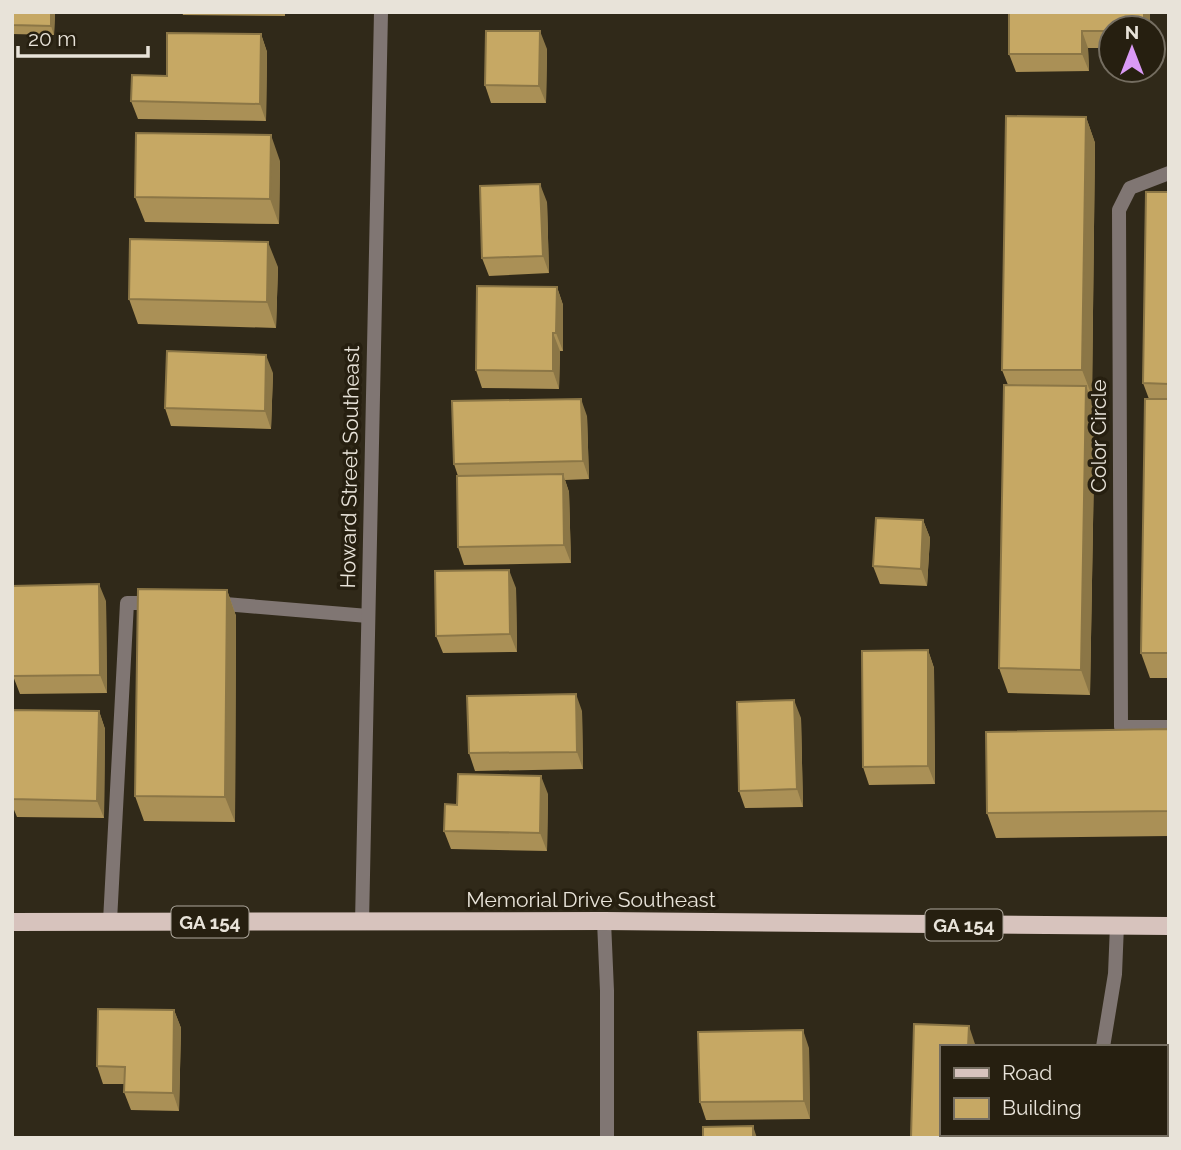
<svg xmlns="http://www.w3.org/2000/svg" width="1181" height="1150" font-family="Raleway,sans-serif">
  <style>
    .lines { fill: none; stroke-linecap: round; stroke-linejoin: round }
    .service { stroke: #807673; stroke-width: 14 }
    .minor { stroke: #807673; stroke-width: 14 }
    .primary { stroke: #d7c3bd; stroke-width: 18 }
    .wall { fill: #aa9056 }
    .shaded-wall { fill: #8b7646 }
    .building { fill: #c6a864; stroke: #8b7646; stroke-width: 2 }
    .labels { text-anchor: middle; stroke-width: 7; stroke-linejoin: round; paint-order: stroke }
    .shield { fill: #261f10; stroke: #aea89d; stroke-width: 2 }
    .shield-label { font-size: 19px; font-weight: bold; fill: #e8e3d9 }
    .street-label { font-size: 21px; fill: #e8e3d9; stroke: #261f10 }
  </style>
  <rect width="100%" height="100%" fill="#302919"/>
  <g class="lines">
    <path class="service" d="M213,603L368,616
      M110,921L127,603H154
      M1103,1047L1115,974L1117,925
      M1088,1138V1134"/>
    <path class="minor" d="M1169,173L1130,188L1119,210L1121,727H1169
      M604,921L607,991V1138
      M362,923L381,12"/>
    <path class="primary" d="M12,922L604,921L1169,926"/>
  </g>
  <path class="wall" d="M12,12H55L54,35L12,34Z
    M182,12H285V16L183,15Z
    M1009,12H1150V28H1111V48H1088L1089,71L1016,72L1009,54Z
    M261,34L267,52L266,121L138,119L131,101L167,76Z
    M547,49L546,103H491L485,85Z
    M1086,117L1095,143L1092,396H1089L1095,411L1090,695L1008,693L999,668L1008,385L1002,370Z
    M280,161L279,224L145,222L135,197Z
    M1169,192V678H1150L1141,653L1149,399L1143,383Z
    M547,202L549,273L489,276L482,258Z
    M278,267L276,328L138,324L129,299Z
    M557,287L563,305V351H560L559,389L482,388L476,370Z
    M273,373L271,429L171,426L165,408Z
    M587,416L589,479L565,480L569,492L571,563L464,565L458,547V476L454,464Z
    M923,520L930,538L927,586L880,584L873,566Z
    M516,588L517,652L443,653L436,636Z
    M227,590L236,616L235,822L144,821L135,796Z
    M106,601L107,693L20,694L13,676Z
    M928,650L934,668L935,784L869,785L863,767Z
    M12,710L99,711L105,729L104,818L17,817L12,805Z
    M582,711L583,769L475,771L469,753Z
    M801,718L803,807L745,808L739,791Z
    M1169,729V836L996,838L987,813Z
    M548,794L547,851L451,849L444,831L457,805Z
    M174,1010L181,1028L179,1111L131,1110L124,1092L125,1084H103L97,1066Z
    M809,1048L810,1119L706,1120L700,1102Z"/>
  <path class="shaded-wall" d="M51,12H55L54,35L51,26Z
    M1144,12H1150V28H1144Z
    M540,31L547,49L546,103L539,86Z
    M1082,31L1088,48L1089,71L1082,54Z
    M261,34L267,52L266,121L260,104Z
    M1086,117L1095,143L1092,396L1082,370Z
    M271,135L280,161L279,224L270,199Z
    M540,184L547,202L549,273L543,256Z
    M268,242L278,267L276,328L267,302Z
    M557,287L563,305V351L556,333Z
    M553,333L560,351L559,389L553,371Z
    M266,355L273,373L271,429L265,411Z
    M1086,386L1095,411L1090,695L1081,670Z
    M581,399L587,416L589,479L583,461Z
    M563,474L569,492L571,563L564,545Z
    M923,520L930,538L927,586L921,569Z
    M509,570L516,588L517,652L510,634Z
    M99,584L106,601L107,693L100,675Z
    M227,590L236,616L235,822L225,797Z
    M928,650L934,668L935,784L928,766Z
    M576,694L582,711L583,769L577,752Z
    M794,700L801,718L803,807L797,789Z
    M99,711L105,729L104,818L97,801Z
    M541,776L548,794L547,851L540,833Z
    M174,1010L181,1028L179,1111L173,1093Z
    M969,1026L975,1044V1047H968Z
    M803,1030L809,1048L810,1119L804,1101Z
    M753,1126L757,1138H753Z
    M966,1134H973L972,1138H965Z"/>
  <path class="building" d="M12,12H51V26L12,25Z
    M1009,12H1144V28H1111V31H1082V54H1009Z
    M486,31H540L539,86L485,85Z
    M167,33L261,34L260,104L131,101L132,75L167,76Z
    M1006,116L1086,117L1082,370H1002Z
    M136,133L271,135L270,199L135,197Z
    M540,184L543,256L482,258L480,186Z
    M1146,192H1169V384L1143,383Z
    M130,239L268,242L267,302L129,299Z
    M477,286L557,287L556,333H553V371L476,370Z
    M167,351L266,355L265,411L165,408Z
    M1004,385L1086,386L1081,670L999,668Z
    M581,399L583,461L454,464L452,401Z
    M1145,399H1169V653H1141Z
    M563,474L564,545L458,547L457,476Z
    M876,518L923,520L921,569L873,566Z
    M509,570L510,634L436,636L435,571Z
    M99,584L100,675L13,676L12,586Z
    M138,589L227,590L225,797L135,796Z
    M928,650V766L863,767L862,651Z
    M576,694L577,752L469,753L467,696Z
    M794,700L797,789L739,791L737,702Z
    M12,710L99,711L97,801L12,799Z
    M1169,729V811L987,813L986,732Z
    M458,774L541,776L540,833L444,831L445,804L457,805Z
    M98,1009L174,1010L173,1093L124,1092L125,1067L97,1066Z
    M914,1024L969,1026L968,1047H941V1134H966L965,1138H911Z
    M803,1030L804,1101L700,1102L698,1032Z
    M753,1126V1138H703V1127Z"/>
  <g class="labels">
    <g class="shield">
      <rect x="171.5" y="906.5" width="77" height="31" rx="5"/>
      <rect x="925.5" y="909.5" width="77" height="31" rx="5"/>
    </g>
    <g class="shield-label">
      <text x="210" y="929">GA 154</text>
      <text x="964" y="932">GA 154</text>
    </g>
    <g class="street-label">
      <text transform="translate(1099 436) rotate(-90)" y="7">Color Circle</text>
      <text transform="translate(350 467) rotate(-89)" y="7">Howard Street Southeast</text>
      <text x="591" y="907">Memorial Drive Southeast</text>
    </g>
  </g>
  <rect width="1181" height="1150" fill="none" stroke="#e8e3d9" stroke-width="28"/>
  <rect x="940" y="1045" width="228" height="91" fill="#261f10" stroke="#746d60" stroke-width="2"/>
  <rect x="954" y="1068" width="35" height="10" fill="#d7c3bd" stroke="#746d60" stroke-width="2"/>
  <text x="1002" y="1080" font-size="21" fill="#e8e3d9">Road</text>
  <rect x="954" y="1098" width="35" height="21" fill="#c6a864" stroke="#746d60" stroke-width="2"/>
  <text x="1002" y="1115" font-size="21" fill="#e8e3d9">Building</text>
  <g transform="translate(1132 49)"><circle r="33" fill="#261f10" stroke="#746d60" stroke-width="2"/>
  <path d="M0-5L12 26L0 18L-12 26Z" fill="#da9af6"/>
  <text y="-10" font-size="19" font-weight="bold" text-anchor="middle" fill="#e8e3d9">N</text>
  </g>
  <path d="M18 46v10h130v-10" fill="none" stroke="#e8e3d9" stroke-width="3.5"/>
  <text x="28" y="46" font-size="21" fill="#e8e3d9" stroke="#261f10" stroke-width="5" paint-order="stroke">20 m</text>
</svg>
